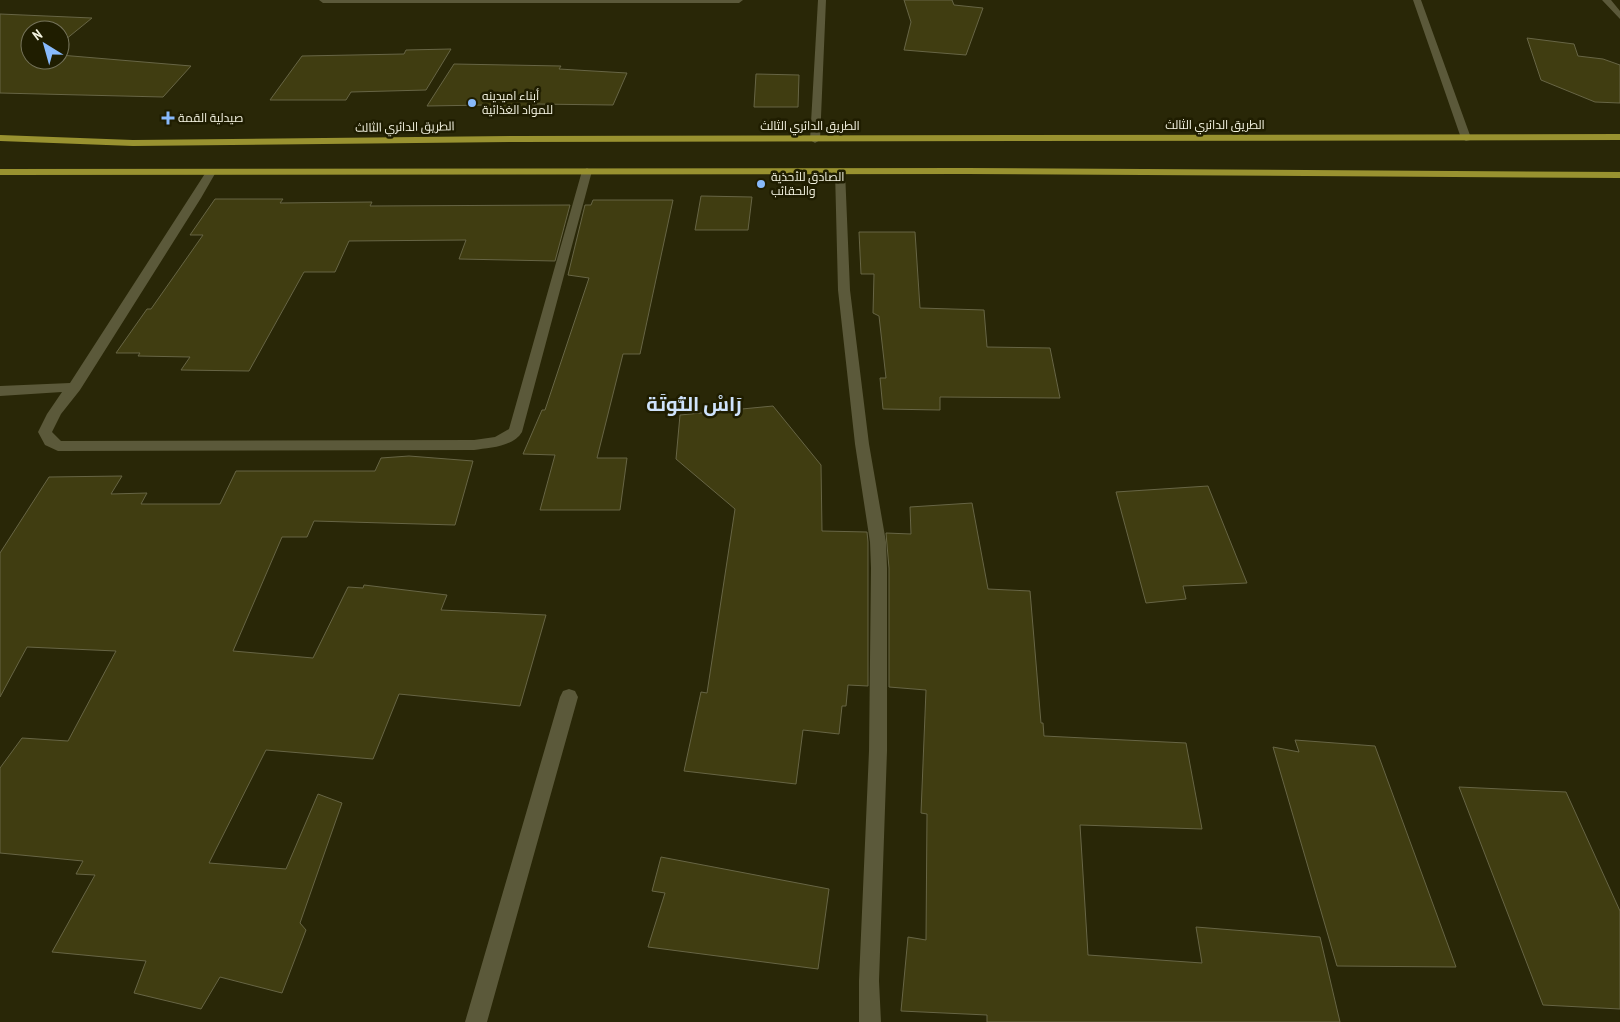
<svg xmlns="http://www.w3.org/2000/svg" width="1620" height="1022" font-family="'PT Sans Narrow',Cairo,sans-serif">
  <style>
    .building { fill: #403d11; stroke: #676545 }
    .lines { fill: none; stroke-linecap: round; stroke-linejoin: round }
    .minor { fill: #5b593a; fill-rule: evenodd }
    .major { fill: #999230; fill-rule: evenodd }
    .poi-dot { fill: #88bafc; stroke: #1f1d00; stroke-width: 2 }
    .labels { text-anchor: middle; stroke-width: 5; stroke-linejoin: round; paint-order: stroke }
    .far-poi-label { font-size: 12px; fill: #f5f4e2; stroke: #1f1d00; text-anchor: start }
    .far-street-label { font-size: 12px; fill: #f5f4e2; stroke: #1f1d00 }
    .district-label { font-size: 20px; font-weight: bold; fill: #cfe3fc; stroke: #1f1d00 }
  </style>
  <rect width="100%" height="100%" fill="#292707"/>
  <path class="building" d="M904,0H952L954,5L983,8L966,55L904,50L911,22Z
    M0,14L92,18L60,44V30H30V60H60V55L191,66L163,97L0,93Z
    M1527,38L1574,44L1578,56L1603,59L1620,65V103L1595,102L1541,80Z
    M451,49L426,90L351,92L346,100H270L302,56L404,54L406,50Z
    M454,64L561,66L559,69L627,73L613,105L535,104V114H488L487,105L427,106Z
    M756,74L799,75L798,107H754Z
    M701,196L752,197L748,230H695Z
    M215,199H283L280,203L372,202L370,206L570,205L555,261L459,259L466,240L349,241L335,272H304L249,371L181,370L190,357L138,356L140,353H116L147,309H151L203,235H190Z
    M593,200H673L640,354H623L597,458H627L620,510H540L555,455L523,454L542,410H545L589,278L568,275L585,205H591Z
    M859,232H915L920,308L984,310L987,347L1050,348L1060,398L940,397V410L883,409L880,378H886L879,316L873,313L874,274H861Z
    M773,406L821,465L822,531L867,532L868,542V686L848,685L846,706H842L839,734L803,730L796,784L684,771L701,692L707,693L735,509L676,459L680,415Z
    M409,456L473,461L455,525L314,521L307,537H282L233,651L313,658L348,587L363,588L364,585L447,595L441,610L546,615L520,706L399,694L373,759L266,750L209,863L286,869L318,794L342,803L300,923L306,930L282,993L220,977L201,1009L134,993L146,961L52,952L95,875L76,874L83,861L0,853V768L22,738L68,741L116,651L27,647L0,697V553L49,477L122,476L111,494L147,493L141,504H220L236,471H375L381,458Z
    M1208,486L1247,583L1183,586L1186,599L1146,603L1116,492Z
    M972,503L988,589L1030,591L1041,723H1043L1044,736L1186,743L1202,829L1080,825L1088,955L1202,963L1196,927L1320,937L1340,1022H987V1015L901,1011L908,937L926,940L927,814L921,813L926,690L889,687V568L886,533L911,534L910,507Z
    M1295,740L1375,746L1456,967L1337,966L1273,747L1299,752Z
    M1459,787L1566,792L1620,911V1009L1543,1005Z
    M661,857L829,889L818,969L648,947L665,893L652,891Z"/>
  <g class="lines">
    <path class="minor" d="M319,0H743L739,3H323Z
      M818,0H826L820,140L815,143L810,140Z
      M1413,0H1421L1471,138L1470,140L1466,141L1461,138Z
      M1602,0H1611L1620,11V19Z
      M587,168L592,171L522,432C513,447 489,448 474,450L58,451L45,445L38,432L47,414L62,392L0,396V386L70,383L206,172L211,169L216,172L201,198L80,390L61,414L52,432L61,441L474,440L495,437L509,429L582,171Z
      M840,168L845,171L850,290L869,444L886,542L887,568V751L879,981L881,1022H859V981L869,751L871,568L870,542L855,444L838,290L835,171Z
      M569,689L575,691L578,697L487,1022H465L560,697L563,691Z"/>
    <path class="major" d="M1620,134V140L516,142L133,146L0,141V135L133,140L516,136Z
      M966,168L1620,172V178L966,174L0,175V169Z"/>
  </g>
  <g class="poi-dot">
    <circle cx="472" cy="103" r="5"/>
    <path d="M165.5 110.5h5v5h5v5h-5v5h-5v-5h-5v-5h5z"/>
    <circle cx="761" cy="184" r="5"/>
  </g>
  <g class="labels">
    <g class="far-poi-label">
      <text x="482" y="100">أبناء اميدينه<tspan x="482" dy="14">للمواد الغذائية</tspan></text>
      <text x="178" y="122">صيدلية القمة</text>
      <text x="771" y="181">الصادق للأحذية<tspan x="771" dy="14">والحقائب</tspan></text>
    </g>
    <g class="far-street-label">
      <text x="1215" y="129">الطريق الدائري الثالث</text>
      <text x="810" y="130">الطريق الدائري الثالث</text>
      <text transform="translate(405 127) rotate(-1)" y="4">الطريق الدائري الثالث</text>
    </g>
    <g class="district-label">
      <text x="694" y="411">رَاسْ التُّوتَة</text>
    </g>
  </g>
  <g transform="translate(45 45) rotate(323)"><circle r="24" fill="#1f1d00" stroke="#75735a"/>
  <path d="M0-4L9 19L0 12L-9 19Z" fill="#88bafc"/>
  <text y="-8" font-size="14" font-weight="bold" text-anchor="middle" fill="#f5f4e2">N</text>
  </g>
</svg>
